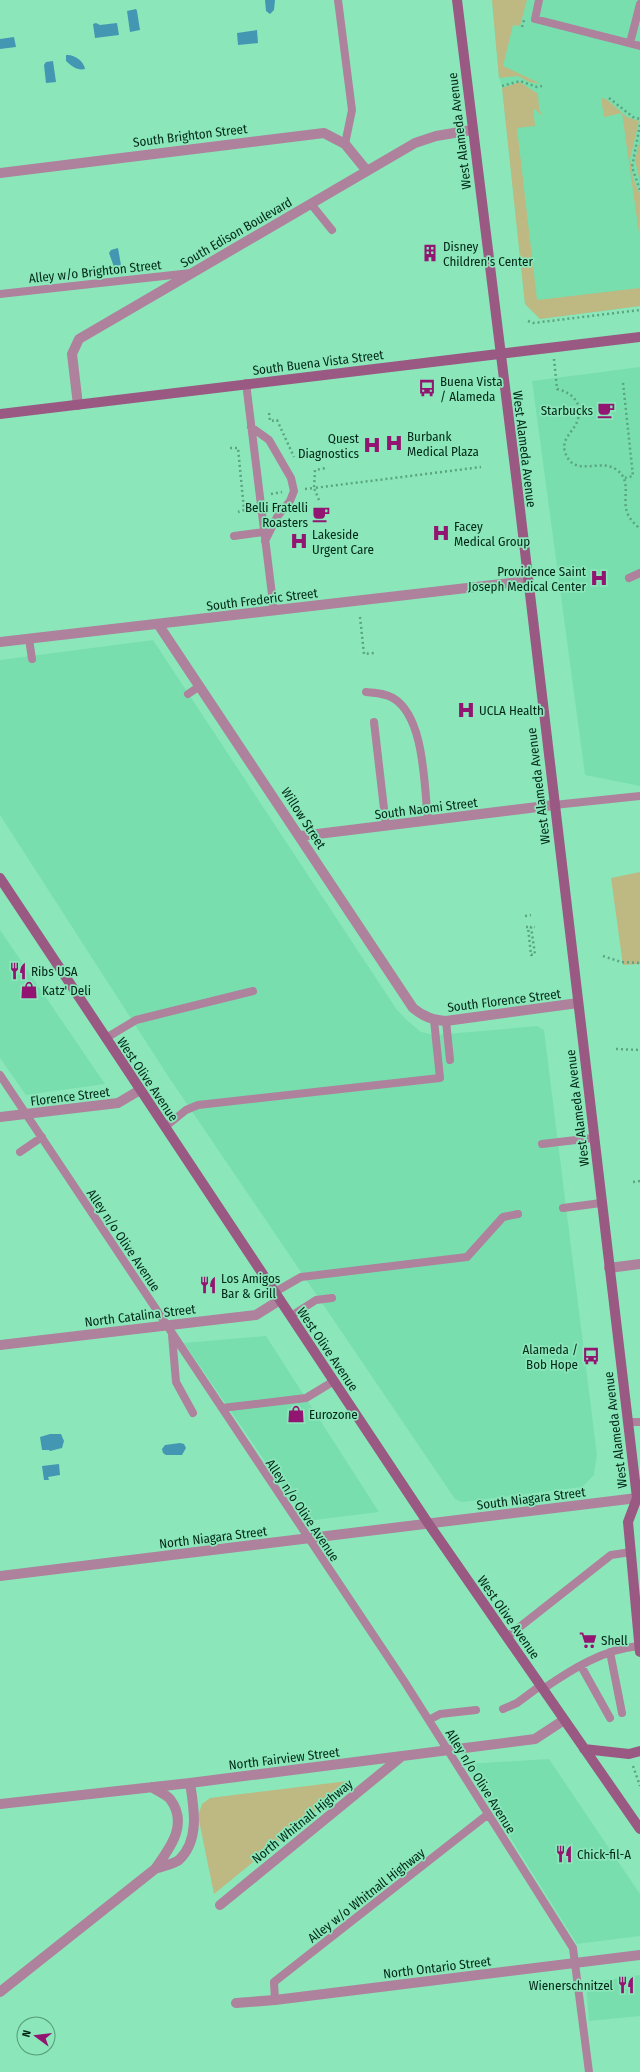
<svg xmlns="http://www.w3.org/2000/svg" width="640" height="2072" font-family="'Fira Sans Condensed',sans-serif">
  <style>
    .built { fill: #78deae }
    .green { fill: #beb883 }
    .water { fill: #4397b2 }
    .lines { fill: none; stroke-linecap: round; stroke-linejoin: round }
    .path { stroke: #5aa481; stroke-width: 2.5; stroke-dasharray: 2 3; stroke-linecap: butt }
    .service { stroke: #ae819c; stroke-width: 8 }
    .minor { stroke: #ae819c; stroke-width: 10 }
    .tertiary { stroke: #ae819c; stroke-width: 10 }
    .secondary { stroke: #9a5983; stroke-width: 10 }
    .labels { text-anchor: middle; stroke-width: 3.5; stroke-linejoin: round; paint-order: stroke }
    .street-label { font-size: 13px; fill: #002818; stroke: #8be7ba }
    .poi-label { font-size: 13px; fill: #002818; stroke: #8be7ba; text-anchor: start }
  </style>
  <rect width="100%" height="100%" fill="#8be7ba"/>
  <path class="built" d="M492,0H640V306L540,319L525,304L502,86L499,78Z
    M640,367V786L585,775L532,381Z
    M153,640L397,1010L409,1022L421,1032L435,1035L537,1026L544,1030L597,1455L594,1475L582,1487L462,1502L455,1499L168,1076L0,815V660Z
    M0,930L105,1084L26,1095L0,1058Z
    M266,1336L379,1512L306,1521L184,1343Z
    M549,1759L640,1894V1936L577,1944L464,1764Z
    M640,1975V2016L589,2021L586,1983Z"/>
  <path class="green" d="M492,0H527L520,26L513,25L503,66L541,84L529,82L518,76L499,78Z
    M520,82L538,94L539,109L543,116L533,108L535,126L517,128L537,300L640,288V306L540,319L525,304L502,88Z
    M601,98L606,99L627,117L639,121L630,159L633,178L640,195L639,233L622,113L604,117Z
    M640,139V182L635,160Z
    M640,872V964L623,965L611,878Z
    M348,1781L349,1784L214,1894L198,1816L202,1804L210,1798Z"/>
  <path class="water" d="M265,0H275L274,10L270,14L266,11Z
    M136,9L137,11L140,30L130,32L127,11Z
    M96,23L100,25L117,23L119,35L95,38L93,24Z
    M257,30L258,43L238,45L237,33Z
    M14,37L16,47L0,49V39Z
    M66,55C74,54 84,61 85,69C78,71 71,66 66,61Z
    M53,61L56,82L46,83L44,65L46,62Z
    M118,248L121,265L120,268L117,269L114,267L109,253L111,250Z
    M61,1434L64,1441L62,1448L50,1451L49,1450H42L40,1437L50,1434Z
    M180,1443L184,1444L186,1448L182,1455H166L163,1453L162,1449L165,1445Z
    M59,1464L60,1475L48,1477L49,1480H44L42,1466Z"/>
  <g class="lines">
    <path class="path" d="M522,27L524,20
      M502,86L520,81L537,87L542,86
      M609,98L633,117L640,119
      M640,125L632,167L640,190
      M528,321L533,323L640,310
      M554,359L557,389C573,393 584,404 577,422C573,432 561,439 565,452C574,479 600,457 617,470C632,481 622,498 627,512C629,519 635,524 640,529
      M623,383L633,476L625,478
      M269,413L270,421L277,420L294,457
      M230,448H238L244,510L238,512
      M305,489L314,488L315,470L326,468
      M271,494L282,492
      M319,500L314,488L481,467
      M360,617L364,654L374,653
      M525,916L531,915
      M526,927H528L531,955L535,954L531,927H535
      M603,956L621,962L640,963
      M616,1049L640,1050
      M633,1182L640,1181
      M633,1766L640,1786"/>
    <path class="service" d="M338,0L352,110L345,144
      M539,0L535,19L640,46
      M630,43L640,4
      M311,204L332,230
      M0,294L191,273
      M246,383L274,611
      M251,427L269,440L291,478L294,491L290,501L277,517L265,541
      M234,536L264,532
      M629,578L640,573
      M29,639L32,659
      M366,692C376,693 385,693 393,698C425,717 424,786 428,820
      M188,694L200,686
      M374,722L386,826
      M554,805L640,796
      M446,1021L450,1060
      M106,1038L136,1020L253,991
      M0,1075L404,1681L573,1948L589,2072
      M165,1127L186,1110L198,1105L440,1078L434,1020
      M542,1144L593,1138
      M20,1152L42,1137
      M563,1208L601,1203
      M275,1292L301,1277L467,1257L503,1217L518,1214
      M291,1316L316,1300L332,1298
      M172,1335L176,1382L193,1413
      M222,1408L306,1398L334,1381
      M628,1422H640
      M507,1637L611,1555L631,1552
      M610,1652L622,1713
      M581,1666L610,1718
      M543,1689C572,1669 604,1649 639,1646
      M503,1709L517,1703L540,1686
      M429,1720L440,1714L476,1710
      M275,2000L274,1982L487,1815"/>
    <path class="minor" d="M0,173L324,133L345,144L367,171
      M78,405L72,354L79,339L415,143L436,136L472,130
      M158,624L413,1008C424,1017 433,1020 446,1021L578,1003
      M0,642L527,581
      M301,836L554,805
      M0,1117L118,1103L140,1090
      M0,1345L256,1315L280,1300
      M0,1576L637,1498
      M152,1787C157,1791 166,1794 170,1799C189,1824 170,1848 155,1869C162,1866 174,1864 179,1860C200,1840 194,1808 190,1783
      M0,1804L190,1783L535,1739L564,1720
      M220,1905L401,1757
      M0,1992L155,1869
      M236,2003L275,2000L640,1955"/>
    <path class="tertiary" d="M609,1268L640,1264"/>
    <path class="secondary" d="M457,0L517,484L637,1498L628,1522L640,1652
      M0,414L640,337
      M0,878L428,1523L640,1829
      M584,1749L629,1754L640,1751"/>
  </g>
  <defs>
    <g id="building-bare" transform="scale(1.38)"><path d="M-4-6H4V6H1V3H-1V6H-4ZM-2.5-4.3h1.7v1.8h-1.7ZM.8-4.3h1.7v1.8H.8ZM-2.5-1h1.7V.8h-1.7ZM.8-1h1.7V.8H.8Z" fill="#921571" stroke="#8be7ba" stroke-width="2.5" paint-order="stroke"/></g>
    <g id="bus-bare" transform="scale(1.38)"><path d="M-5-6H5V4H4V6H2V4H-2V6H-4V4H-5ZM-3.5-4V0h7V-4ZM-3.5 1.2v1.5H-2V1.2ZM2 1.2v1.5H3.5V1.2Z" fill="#921571" stroke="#8be7ba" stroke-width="2.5" paint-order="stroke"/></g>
    <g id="cafe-bare" transform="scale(1.38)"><path d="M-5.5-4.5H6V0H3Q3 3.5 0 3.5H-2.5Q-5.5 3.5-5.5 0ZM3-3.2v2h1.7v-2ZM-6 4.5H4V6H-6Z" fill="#921571" stroke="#8be7ba" stroke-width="2.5" paint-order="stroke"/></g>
    <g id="hospital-bare" transform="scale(1.38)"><path d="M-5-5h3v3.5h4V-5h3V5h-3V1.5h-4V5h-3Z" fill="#921571" stroke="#8be7ba" stroke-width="2.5" paint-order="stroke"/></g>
    <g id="restaurant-bare" transform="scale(1.38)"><path d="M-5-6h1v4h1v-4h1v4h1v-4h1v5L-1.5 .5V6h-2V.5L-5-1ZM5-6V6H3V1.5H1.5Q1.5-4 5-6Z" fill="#921571" stroke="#8be7ba" stroke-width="2.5" paint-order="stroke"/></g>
    <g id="shop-bare" transform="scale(1.38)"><path d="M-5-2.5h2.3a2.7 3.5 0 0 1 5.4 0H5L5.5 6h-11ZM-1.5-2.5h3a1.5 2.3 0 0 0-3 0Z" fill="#921571" stroke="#8be7ba" stroke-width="2.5" paint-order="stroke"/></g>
    <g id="supermarket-bare" transform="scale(1.38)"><path d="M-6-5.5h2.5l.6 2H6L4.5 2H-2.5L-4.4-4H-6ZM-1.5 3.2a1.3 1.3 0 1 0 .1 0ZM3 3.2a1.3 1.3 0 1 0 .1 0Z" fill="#921571" stroke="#8be7ba" stroke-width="2.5" paint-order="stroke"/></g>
  </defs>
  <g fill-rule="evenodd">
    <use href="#building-bare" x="430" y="253"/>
    <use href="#bus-bare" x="427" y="388"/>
    <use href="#cafe-bare" x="606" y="410"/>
    <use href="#hospital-bare" x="394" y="443"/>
    <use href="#hospital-bare" x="372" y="445"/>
    <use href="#cafe-bare" x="321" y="514"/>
    <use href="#hospital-bare" x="441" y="533"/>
    <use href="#hospital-bare" x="299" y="541"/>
    <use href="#hospital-bare" x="599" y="578"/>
    <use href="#hospital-bare" x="466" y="710"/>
    <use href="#restaurant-bare" x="18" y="971"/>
    <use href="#shop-bare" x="29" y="990"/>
    <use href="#restaurant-bare" x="208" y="1285"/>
    <use href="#bus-bare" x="591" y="1356"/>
    <use href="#shop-bare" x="296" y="1414"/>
    <use href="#supermarket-bare" x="588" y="1640"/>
    <use href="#restaurant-bare" x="564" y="1854"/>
    <use href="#restaurant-bare" x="626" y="1985"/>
  </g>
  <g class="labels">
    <g class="street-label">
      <text transform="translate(459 131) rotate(-97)" y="5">West Alameda Avenue</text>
      <text transform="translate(190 135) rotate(-7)" y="5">South Brighton Street</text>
      <text transform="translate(236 232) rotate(-30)" y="5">South Edison Boulevard</text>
      <text transform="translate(95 271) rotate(-6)" y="5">Alley w/o Brighton Street</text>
      <text transform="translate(318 362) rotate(-7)" y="5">South Buena Vista Street</text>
      <text transform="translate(525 449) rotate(83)" y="5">West Alameda Avenue</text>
      <text transform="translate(262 599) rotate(-7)" y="5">South Frederic Street</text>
      <text transform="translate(538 786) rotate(-97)" y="5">West Alameda Avenue</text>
      <text transform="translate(426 808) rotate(-7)" y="5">South Naomi Street</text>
      <text transform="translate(304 818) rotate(57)" y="5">Willow Street</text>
      <text transform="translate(504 1000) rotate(-7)" y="5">South Florence Street</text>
      <text transform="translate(148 1079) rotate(56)" y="5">West Olive Avenue</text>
      <text transform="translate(70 1096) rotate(-7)" y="5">Florence Street</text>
      <text transform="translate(577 1108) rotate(-97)" y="5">West Alameda Avenue</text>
      <text transform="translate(124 1240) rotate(56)" y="5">Alley n/o Olive Avenue</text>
      <text transform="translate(140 1315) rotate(-7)" y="5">North Catalina Street</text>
      <text transform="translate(328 1349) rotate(56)" y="5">West Olive Avenue</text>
      <text transform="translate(615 1430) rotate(-97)" y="5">West Alameda Avenue</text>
      <text transform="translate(531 1498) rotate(-7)" y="5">South Niagara Street</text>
      <text transform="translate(303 1510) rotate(56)" y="5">Alley n/o Olive Avenue</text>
      <text transform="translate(213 1537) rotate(-7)" y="5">North Niagara Street</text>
      <text transform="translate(509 1617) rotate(55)" y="5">West Olive Avenue</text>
      <text transform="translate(284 1758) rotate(-7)" y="5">North Fairview Street</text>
      <text transform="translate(481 1781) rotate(58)" y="5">Alley n/o Olive Avenue</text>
      <text transform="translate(302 1821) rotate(-39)" y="5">North Whitnall Highway</text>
      <text transform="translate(366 1895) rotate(-38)" y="5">Alley w/o Whitnall Highway</text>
      <text transform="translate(437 1967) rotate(-7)" y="5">North Ontario Street</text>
    </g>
    <g class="poi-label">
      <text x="443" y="251">Disney<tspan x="443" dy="15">Children's Center</tspan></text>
      <text x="440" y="386">Buena Vista<tspan x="440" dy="15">/ Alameda</tspan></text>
      <text x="593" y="415" text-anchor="end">Starbucks</text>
      <text x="407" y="441">Burbank<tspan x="407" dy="15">Medical Plaza</tspan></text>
      <text x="359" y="443" text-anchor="end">Quest<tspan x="359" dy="15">Diagnostics</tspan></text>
      <text x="308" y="512" text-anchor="end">Belli Fratelli<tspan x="308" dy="15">Roasters</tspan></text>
      <text x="454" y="531">Facey<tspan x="454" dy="15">Medical Group</tspan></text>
      <text x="312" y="539">Lakeside<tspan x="312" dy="15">Urgent Care</tspan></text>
      <text x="586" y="576" text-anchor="end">Providence Saint<tspan x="586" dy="15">Joseph Medical Center</tspan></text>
      <text x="479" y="715">UCLA Health</text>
      <text x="31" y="976">Ribs USA</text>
      <text x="42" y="995">Katz' Deli</text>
      <text x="221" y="1283">Los Amigos<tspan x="221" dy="15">Bar &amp; Grill</tspan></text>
      <text x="578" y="1354" text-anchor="end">Alameda /<tspan x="578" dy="15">Bob Hope</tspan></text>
      <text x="309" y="1419">Eurozone</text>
      <text x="601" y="1645">Shell</text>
      <text x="577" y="1859">Chick-fil-A</text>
      <text x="613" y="1990" text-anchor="end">Wienerschnitzel</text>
    </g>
  </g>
  <g transform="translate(36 2036) rotate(285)"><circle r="19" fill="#8be7ba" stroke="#539b79"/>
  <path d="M0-3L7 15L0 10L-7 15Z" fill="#921571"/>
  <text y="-6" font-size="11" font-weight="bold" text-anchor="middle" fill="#002818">N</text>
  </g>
</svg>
